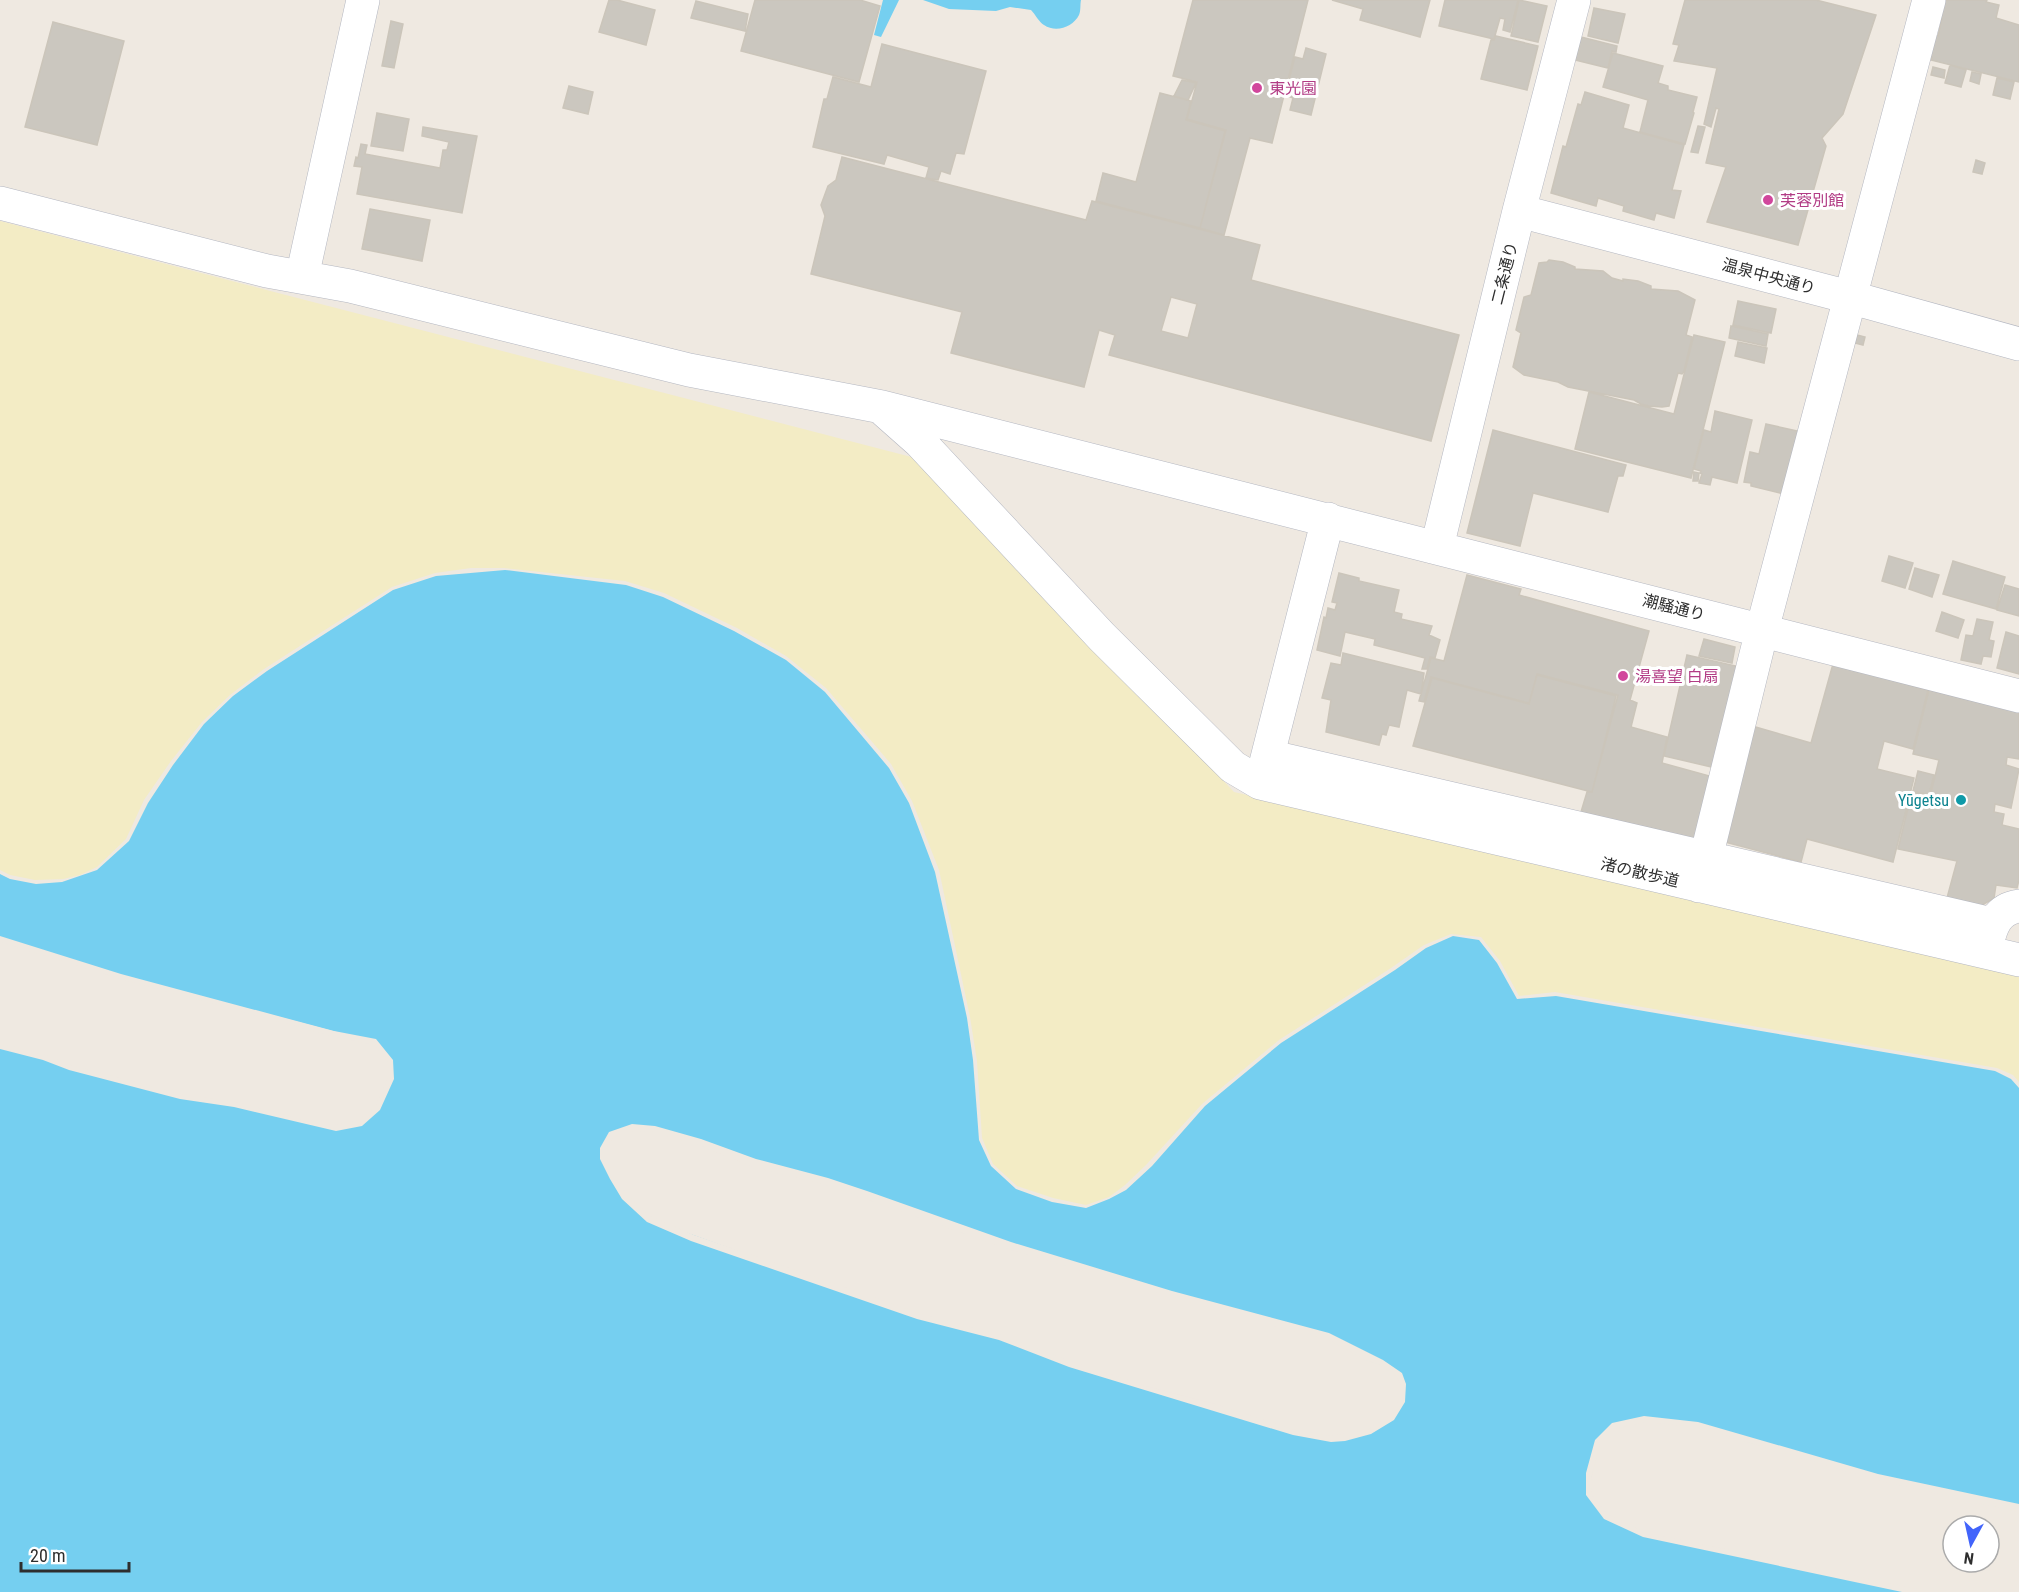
<svg xmlns="http://www.w3.org/2000/svg" width="2019" height="1592" font-family="'Roboto Condensed','Noto Sans JP',sans-serif">
  <style>
    .sand { fill: #f3ecc5 }
    .water { fill: #75cff0; fill-rule: evenodd }
    .pier { fill: #efe9e1; fill-rule: evenodd }
    .building { fill: #cbc7bf; stroke: #cbc5ba; stroke-width: 1.5; fill-rule: evenodd }
    .lines { fill: none; stroke-linecap: round; stroke-linejoin: round }
    .minor-casing { stroke: #b4b7c1; stroke-width: 34 }
    .minor { stroke: #fff; stroke-width: 33 }
    .hotel-dot { fill: #d1479c; stroke: #fff; stroke-width: 2 }
    .culture-dot { fill: #0f9aa8; stroke: #fff; stroke-width: 2 }
    .labels { text-anchor: middle; stroke-width: 6; stroke-linejoin: round; paint-order: stroke }
    .hotel-label { font-size: 16px; fill: #b23c85; stroke: #fff; text-anchor: start }
    .street-label { font-size: 16px; fill: #2e2e2e; stroke: #fff }
    .culture-label { font-size: 16px; fill: #0d838f; stroke: #fff; text-anchor: end }
  </style>
  <rect width="100%" height="100%" fill="#efe9e1"/>
  <path class="sand" d="M0,221L923,460L1234,792L2019,975V1082L2013,1075L1997,1068L1555,992L1519,996L1500,961L1481,937L1451,934L1424,945L1391,968L1279,1040L1202,1104L1146,1165L1125,1185L1109,1197L1086,1205L1053,1198L1017,1186L993,1164L982,1138L977,1061L970,1017L939,870L912,801L891,764L826,688L786,656L737,628L664,593L625,581L504,568H471L435,573L392,587L264,669L230,695L202,722L171,761L144,800L126,839L97,867L80,875L63,879L35,880L10,875L0,870Z"/>
  <path class="water" d="M883,0H899L881,37L874,35Z
    M923,0H1081C1080,4 1081,11 1079,15C1073,27 1056,33 1044,25C1039,22 1035,14 1031,10L1010,7L996,11L949,9Z
    M505,570L626,585L663,597L734,631L786,660L825,692L889,768L909,803L935,872L967,1018L973,1060L979,1140L991,1166L1016,1189L1052,1202L1086,1208L1109,1199L1126,1190L1152,1166L1205,1106L1281,1043L1395,970L1426,948L1453,936L1479,940L1497,963L1517,999L1556,996L1995,1071L2011,1079L2019,1088V1509L1877,1477L1697,1424L1645,1419L1614,1426L1597,1443L1588,1495L1605,1516L1643,1535L1917,1592H0V1046L180,1097L235,1105L335,1128L361,1123L378,1109L391,1079V1061L375,1042L122,976L0,939V874L10,879L36,884L62,882L97,870L129,841L148,803L173,765L204,724L233,696L267,671L393,590L436,576ZM631,1128L655,1129L867,1195L1009,1246L1328,1336L1398,1374L1404,1386L1402,1401L1391,1418L1370,1432L1331,1439L1292,1432L1069,1364L1001,1338L918,1316L649,1219L624,1197L603,1158V1149L611,1135Z"/>
  <path class="pier" d="M0,936L121,974L334,1031L376,1039L393,1060L394,1079L380,1110L362,1126L336,1131L234,1107L180,1099L69,1070L43,1060L0,1049V1043L45,1055L71,1065L181,1094L236,1102L300,1119L335,1125L359,1120L375,1107L388,1078V1062L374,1045L332,1036L121,979L0,942Z
    M632,1124L655,1126L701,1139L756,1159L828,1178L867,1191L1011,1242L1172,1291L1329,1333L1383,1360L1402,1373L1406,1384L1405,1402L1394,1420L1371,1434L1345,1441L1331,1442L1293,1435L1069,1367L999,1340L917,1319L691,1241L647,1222L622,1199L610,1179L600,1159V1148L609,1132ZM631,1131L654,1132L701,1146L753,1167L826,1185L1008,1249L1246,1319L1327,1339L1363,1359L1380,1365L1396,1376L1401,1386L1399,1400L1389,1416L1369,1429L1332,1436L1292,1429L1215,1404L1146,1386L1070,1361L1001,1335L919,1313L694,1235L650,1216L627,1195L614,1176L606,1157V1150L613,1137Z
    M1644,1416L1698,1422L1878,1474L2019,1504V1512L1876,1480L1696,1427L1645,1422L1615,1429L1600,1444L1592,1475L1591,1494L1607,1514L1644,1532L1917,1589L1920,1592H1902L1643,1537L1604,1519L1586,1495V1473L1595,1440L1612,1423Z"/>
  <path class="building" d="M609,0H617L655,10L646,45L599,32Z
    M755,0H860L880,6L859,82L741,51Z
    M1193,0H1308L1272,143L1250,138L1224,235L1200,228L1226,130L1187,119L1197,82L1173,76Z
    M1332,0H1430L1420,37L1360,20L1363,9Z
    M1445,0H1518L1510,32L1503,30L1505,19L1500,18L1494,39L1439,26Z
    M1519,0L1547,6L1538,42L1511,36Z
    M1685,0H1816L1876,15L1843,114L1822,138L1826,146L1798,245L1707,222L1726,167L1706,163L1719,109L1716,108L1711,127L1704,124L1717,68L1674,61L1679,45L1673,44Z
    M1941,0H1987L1986,2L1999,5L1996,18L2019,25V82L1931,60L1932,57L1926,56L1931,33L1938,36L1942,18L1937,17Z
    M696,1L748,14L745,31L691,18Z
    M1594,8L1625,14L1618,43L1588,36Z
    M391,21L403,24L394,68L382,66Z
    M53,22L124,41L97,145L25,127Z
    M1496,36L1538,46L1527,90L1481,79L1491,40H1494Z
    M1581,37L1617,46L1616,52L1612,51L1608,68L1575,60Z
    M882,44L986,71L964,154L956,153L950,174L941,171L938,180L926,178L929,167L887,155L884,164L813,147L824,99H827L833,77L871,87Z
    M1306,48L1326,54L1311,115L1290,110L1293,98L1285,95L1295,57L1303,59Z
    M1613,53L1663,66L1658,83L1668,86V90L1697,97L1693,112L1694,113L1685,144L1640,132L1648,100L1603,87Z
    M1950,65L1966,70L1961,87L1945,83Z
    M1933,67L1945,70L1944,78L1931,75Z
    M1972,72L1981,74L1979,84L1970,81Z
    M1997,78L2014,82L2010,99L1993,95Z
    M1182,80L1196,83L1188,100L1174,96Z
    M569,86L593,92L588,114L563,108Z
    M1585,92L1629,105L1623,128L1684,145L1672,190L1681,191L1674,218L1656,213L1654,220L1623,211L1624,206L1598,198L1596,206L1551,193L1563,146L1566,147L1578,104L1581,105Z
    M1160,93L1191,101L1186,120L1225,131L1200,228L1096,201L1103,173L1136,182Z
    M377,113L409,119L403,151L371,146Z
    M1698,126L1705,127L1698,153L1691,152Z
    M423,127L477,136L462,213L357,194L362,167L354,166L356,157L358,158L361,144L367,145L365,154L440,168L443,150H447L449,142L422,136Z
    M842,157L1086,220L1092,201L1260,245L1251,280L1459,335L1431,441L1109,355L1115,335L1099,330L1084,387L951,353L962,312L811,274L825,216L821,205L828,186L836,180ZM1171,297L1197,304L1188,338L1161,331Z
    M1976,160L1985,163L1982,174L1973,172Z
    M370,209L430,220L422,261L362,249Z
    M1549,260L1563,262L1575,267V269L1603,271L1612,278L1623,281V279L1638,281L1651,286V289L1678,291L1695,300L1686,335L1692,337L1684,371L1682,374L1678,373L1669,406L1662,407L1649,406L1641,404L1634,400L1568,387L1558,382L1524,375L1513,367L1521,333L1516,330L1524,297L1531,295L1539,263L1547,262Z
    M1738,301L1776,309L1771,333L1733,325Z
    M1731,326L1768,334L1766,346L1729,338Z
    M1694,335L1725,342L1691,478L1575,449L1589,392L1674,414Z
    M1857,335L1865,337L1863,345L1855,343Z
    M1738,342L1767,348L1764,363L1735,356Z
    M1715,411L1752,420L1737,483L1712,477L1710,485L1699,483L1702,474L1700,473L1701,471L1694,469L1704,430L1711,432Z
    M1766,424L1802,432L1788,495L1751,486V483L1744,482L1750,452L1759,454Z
    M1493,430L1626,465L1623,476H1618L1608,512L1533,493L1520,546L1467,533Z
    M1694,472L1699,473L1698,481H1693Z
    M1889,556L1913,563L1905,588L1882,581Z
    M1953,561L2005,577L1996,609L1943,594Z
    M1915,568L1939,575L1932,597L1909,589Z
    M1339,573L1359,578V581L1399,590L1394,612L1402,614L1401,619L1432,626L1429,635L1440,640L1435,658L1430,657L1427,669H1422L1425,658L1374,645L1375,639L1345,632L1340,656L1317,650L1324,617L1326,618L1328,608L1335,610L1337,603L1332,602Z
    M1467,575L1521,589L1519,595L1649,631L1630,700L1637,703L1631,727L1667,737L1662,763L1713,777L1697,842L1581,812L1587,792H1592L1618,695L1537,674L1529,703L1431,677L1424,702L1419,701L1431,658L1444,661Z
    M2005,585L2019,589V616L1997,610Z
    M1942,612L1964,620L1958,638L1936,631Z
    M1977,619L1993,622L1989,640L1994,641L1991,657L1983,656L1981,664L1961,660L1966,635L1973,636Z
    M2006,632L2019,636V674L1997,668Z
    M1704,639L1735,647L1732,663L1699,656Z
    M1343,653L1424,673L1421,694L1407,690L1399,727L1389,725L1386,735L1382,734L1379,745L1326,732L1331,700L1322,698L1331,663L1341,665Z
    M1687,655L1740,667L1716,768L1664,756Z
    M1833,664L1928,690L1913,749L1884,741L1877,769L1914,778L1893,862L1807,839L1801,862L1721,841L1752,726L1811,743Z
    M1537,675L1616,696L1592,792L1413,746L1432,678L1529,704Z
    M1929,690L2019,712V759L2007,757L2006,765L2019,769L2011,808L1995,804L1994,812L2004,814L2002,825L2019,829V880L2017,888L1996,885L1994,898L1979,907L1947,898L1957,861L1898,849L1912,792L1930,797L1939,760L1913,754Z
    M1918,771L1934,775L1929,795L1913,791Z"/>
  <g class="lines">
    <g class="minor-casing">
      <path id="minor" d="M0,203L267,271L350,286L689,370L882,407L2019,696
        M1519,211L1849,297L2019,344
        M302,277L363,0
        M885,411L920,442L1102,637L1233,767L1260,783L2019,960
        M1437,547L1519,211L1574,0
        M1268,756L1992,924
        M1262,778L1328,519
        M1699,886L1762,630L1929,0
        M1987,945C1991,926 1997,909 2019,906"/>
    </g>
    <use href="#minor" class="minor"/>
  </g>
  <g class="hotel-dot">
    <circle cx="1257" cy="88" r="6"/>
    <circle cx="1768" cy="200" r="6"/>
    <circle cx="1623" cy="676" r="6"/>
  </g>
  <circle class="culture-dot" cx="1961" cy="800" r="6"/>
  <g class="labels">
    <g class="hotel-label">
      <text x="1269" y="94">東光園</text>
      <text x="1780" y="206">芙蓉別館</text>
      <text x="1635" y="682">湯喜望 白扇</text>
    </g>
    <g class="street-label">
      <text transform="translate(1504 273) rotate(-76)" y="6">二条通り</text>
      <text transform="translate(1769 276) rotate(15)" y="6">温泉中央通り</text>
      <text transform="translate(1674 607) rotate(14)" y="6">潮騒通り</text>
      <text transform="translate(1640 872) rotate(13)" y="6">渚の散歩道</text>
    </g>
    <g class="culture-label">
      <text x="1949" y="806">Yūgetsu</text>
    </g>
  </g>
  <g transform="translate(1971 1544) rotate(188)"><circle r="28" fill="#ffffff" stroke="#ababab" stroke-width="1.5"/>
  <path d="M0-4.5L10 22L0 15L-10 22Z" fill="#4264fb"/>
  <text y="-9" font-size="16" font-weight="bold" text-anchor="middle" fill="#2e2e2e">N</text>
  </g>
  <path d="M21 1562v9h108v-9" fill="none" stroke="#2e2e2e" stroke-width="3"/>
  <text x="30" y="1562" font-size="18" fill="#2e2e2e" stroke="#ffffff" stroke-width="4.5" paint-order="stroke">20 m</text>
</svg>
